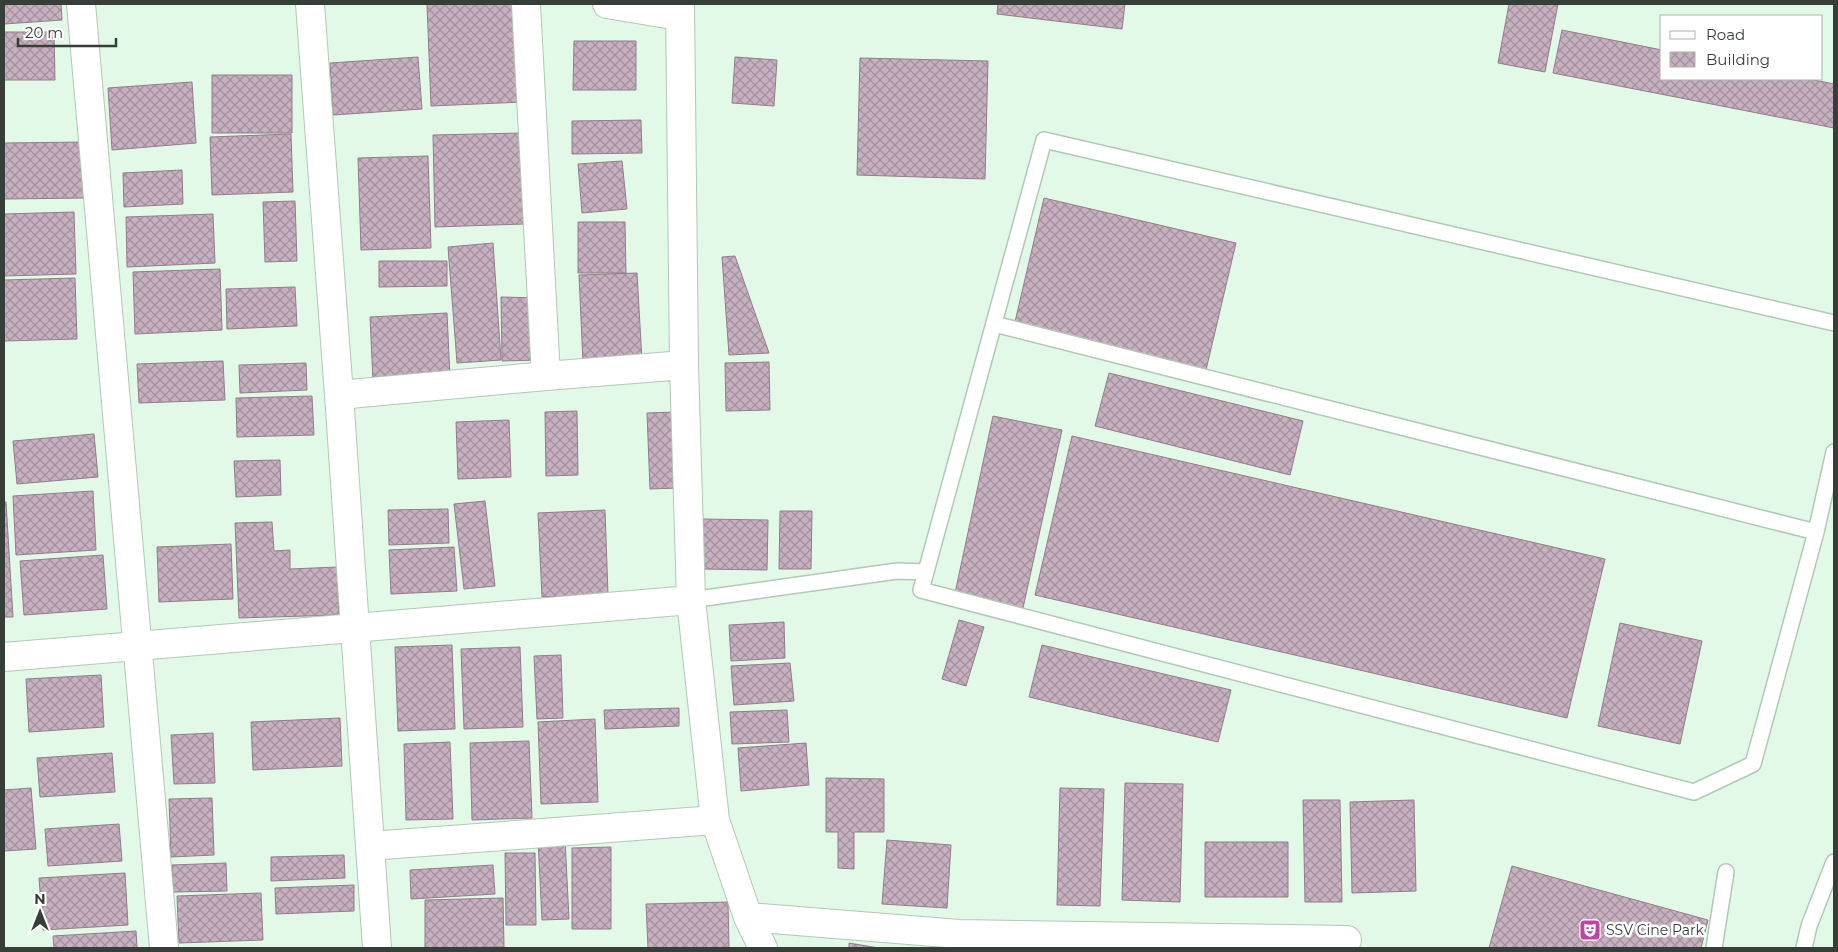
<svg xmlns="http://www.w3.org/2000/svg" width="1838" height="952" font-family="Montserrat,sans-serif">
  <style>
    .building { fill: url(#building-cross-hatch); stroke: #927c8a }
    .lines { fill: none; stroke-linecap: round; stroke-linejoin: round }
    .lane-casing { stroke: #b2c8b7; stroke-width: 18 }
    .street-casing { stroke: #b2c8b7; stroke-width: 30 }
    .lane { stroke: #fff; stroke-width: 15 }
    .street { stroke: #fff; stroke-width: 28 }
    .labels { text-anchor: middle; stroke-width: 5; stroke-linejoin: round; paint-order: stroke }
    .poi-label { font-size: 14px; fill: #353e37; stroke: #fff; text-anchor: start }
  </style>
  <defs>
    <pattern id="building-cross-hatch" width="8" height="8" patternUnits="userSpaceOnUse" patternTransform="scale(1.25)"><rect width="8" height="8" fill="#c7b0bf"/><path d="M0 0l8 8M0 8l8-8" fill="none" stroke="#a2919c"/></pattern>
  </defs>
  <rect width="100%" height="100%" fill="#e2f9e7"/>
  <path class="building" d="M4,4H61L62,20L4,24Z
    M427,4H520L523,102L431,106Z
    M998,4H1125L1122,29L997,14Z
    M1509,4H1558L1545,72L1498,63Z
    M1562,30L1662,50V79H1809L1834,84V128L1553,73Z
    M4,32H54L55,80H4Z
    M574,41H636V90H573Z
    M418,57L422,109L333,115L330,63Z
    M735,57L777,60L774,106L732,103Z
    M860,58L988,61L985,179L857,175Z
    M212,75H292V133H212Z
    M192,82L196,143L112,150L108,88Z
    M641,120L642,153L572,154V121Z
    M521,133L524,224L435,227L433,135Z
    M291,134L293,192L212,195L210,137Z
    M84,142L85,198L4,199V143Z
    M428,156L431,248L361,250L358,158Z
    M622,161L627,209L582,213L578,164Z
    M182,170L183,204L124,207L123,173Z
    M1044,198L1236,243L1206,370L1014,326Z
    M295,201L297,261L265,262L263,202Z
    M74,212L76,274L4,276V214Z
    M213,214L215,263L127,267L126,217Z
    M578,222H625L626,273H578Z
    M493,243L501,360L457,363L448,247Z
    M735,256L769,353L729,355L722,257Z
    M379,261H447V286L379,287Z
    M220,269L222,330L135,334L133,272Z
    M637,273L642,361L583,363L579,275Z
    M75,278L77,339L4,341V280Z
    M295,287L297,326L227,329L226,289Z
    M501,297L539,298V360L502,361Z
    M447,313L450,377L373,381L370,317Z
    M223,361L225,400L139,403L137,364Z
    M769,362L770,410L726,411L725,363Z
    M306,363L307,390L240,393L239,365Z
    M1109,373L1303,421L1290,475L1095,426Z
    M312,396L314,435L237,437L236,398Z
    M577,411L578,475L546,476L545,412Z
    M675,412L678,488L650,489L647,413Z
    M993,416L1062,430L1023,608L955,593Z
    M509,420L511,477L458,479L456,422Z
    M94,434L98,477L17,484L13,441Z
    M1072,436L1605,559L1567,718L1035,595Z
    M280,460L281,495L236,497L234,461Z
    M93,491L96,550L16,555L13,496Z
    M485,501L495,586L464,589L454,504Z
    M4,502H6L13,617H4Z
    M448,509L449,543L389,545L388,510Z
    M605,510L608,595L542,597L538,513Z
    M780,511H812L811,569H779Z
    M703,519L768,520L767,570L702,569Z
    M272,522L274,551L290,550V569L337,567L339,615L239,618L235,523Z
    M231,544L233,599L159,602L157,547Z
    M454,547L457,591L391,594L389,550Z
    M103,555L107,609L24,615L20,561Z
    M959,620L984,627L966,686L942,679Z
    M784,622L785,658L731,661L729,625Z
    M1620,623L1702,641L1680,744L1598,726Z
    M452,645L455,729L398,731L395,647Z
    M1042,645L1231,690L1218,742L1029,697Z
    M520,647L523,727L464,729L461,649Z
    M561,655L563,718L537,719L534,656Z
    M790,663L794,701L734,705L731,666Z
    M101,675L104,727L29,732L26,679Z
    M679,708V726L605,729L604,710Z
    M787,710L789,742L732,744L730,712Z
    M340,718L342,766L253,770L251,722Z
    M595,719L598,802L541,804L538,722Z
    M213,733L215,783L174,784L171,735Z
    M529,741L532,818L472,820L470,743Z
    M450,742L453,819L406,820L404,744Z
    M806,743L809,785L741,791L738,748Z
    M112,753L115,792L40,797L37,758Z
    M826,778L884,779V832H854V869L838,868V832H826Z
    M1125,783L1183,784L1180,902L1122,900Z
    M31,788L36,849L4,851V790Z
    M1060,788L1104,789L1100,906L1057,905Z
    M212,798L214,855L171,857L169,799Z
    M1303,800H1340L1342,902H1305Z
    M1414,800L1416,891L1352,893L1350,802Z
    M119,824L122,861L48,866L45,829Z
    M565,839L569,919L542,920L538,840Z
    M887,840L951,845L947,908L882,904Z
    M1205,842H1288V897H1205Z
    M611,847V929H572V848Z
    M505,853H535L536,925H506Z
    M344,855L345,878L271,881V857Z
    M226,863L227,891L173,892L172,865Z
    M493,865L495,894L411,899L410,870Z
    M1512,866L1708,920L1701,948H1489Z
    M125,873L128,925L43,930L39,878Z
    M354,885V911L276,914L275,888Z
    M261,893L263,940L179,943L177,896Z
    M503,898L504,947L425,948V900Z
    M728,902L729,948H648L646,904Z
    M136,931L137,948H54L53,936Z
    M849,943L879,948H849Z"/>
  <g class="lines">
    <g class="lane-casing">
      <path id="lane" d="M1834,323L1044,140L921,590L1694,792L1753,764L1816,532L1834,452
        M994,324L1816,532
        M691,600L897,571L926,572
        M1714,948L1726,872
        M1804,948L1809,926L1834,862"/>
    </g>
    <g class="street-casing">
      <path id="street" d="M81,4L164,948
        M310,4L339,395L377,948
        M607,4L679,16
        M680,4L684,365L691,600L715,820L748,917L763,948
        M546,376L684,365
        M339,395L546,376L526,4
        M4,657L691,600
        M370,846L715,820
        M748,917L959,934L1347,940"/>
    </g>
    <use href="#lane" class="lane"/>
    <use href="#street" class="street"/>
  </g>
  <defs>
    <g id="theatre-square" transform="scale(1.125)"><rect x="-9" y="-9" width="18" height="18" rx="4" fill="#bb469e" stroke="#fff"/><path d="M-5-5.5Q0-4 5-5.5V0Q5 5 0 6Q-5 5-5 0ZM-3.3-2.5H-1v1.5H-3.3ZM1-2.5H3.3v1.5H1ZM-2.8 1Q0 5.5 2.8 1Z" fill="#fff"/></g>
  </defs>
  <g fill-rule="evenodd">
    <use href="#theatre-square" x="1590" y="930"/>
  </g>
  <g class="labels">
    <g class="poi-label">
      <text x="1606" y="935">SSV Cine Park</text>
    </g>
  </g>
  <rect width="1838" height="952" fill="none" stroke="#353e37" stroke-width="10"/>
  <rect x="1660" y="15" width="162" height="65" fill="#ffffff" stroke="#aeb2af"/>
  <rect x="1670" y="31" width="25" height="8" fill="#ffffff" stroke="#aeb2af"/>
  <text x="1706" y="40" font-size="15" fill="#353e37">Road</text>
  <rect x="1670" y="52" width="25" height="15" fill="url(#building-cross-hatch)" stroke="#aeb2af"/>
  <text x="1706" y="65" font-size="15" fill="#353e37">Building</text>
  <g transform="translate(40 912)" stroke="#ffffff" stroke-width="4" paint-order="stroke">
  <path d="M0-4L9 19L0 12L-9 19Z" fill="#353e37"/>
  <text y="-8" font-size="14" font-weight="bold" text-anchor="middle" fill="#353e37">N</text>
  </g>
  <path d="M18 38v8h98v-8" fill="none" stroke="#353e37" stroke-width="2.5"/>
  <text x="25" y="38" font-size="15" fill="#353e37" stroke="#ffffff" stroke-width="4" paint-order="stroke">20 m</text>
</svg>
